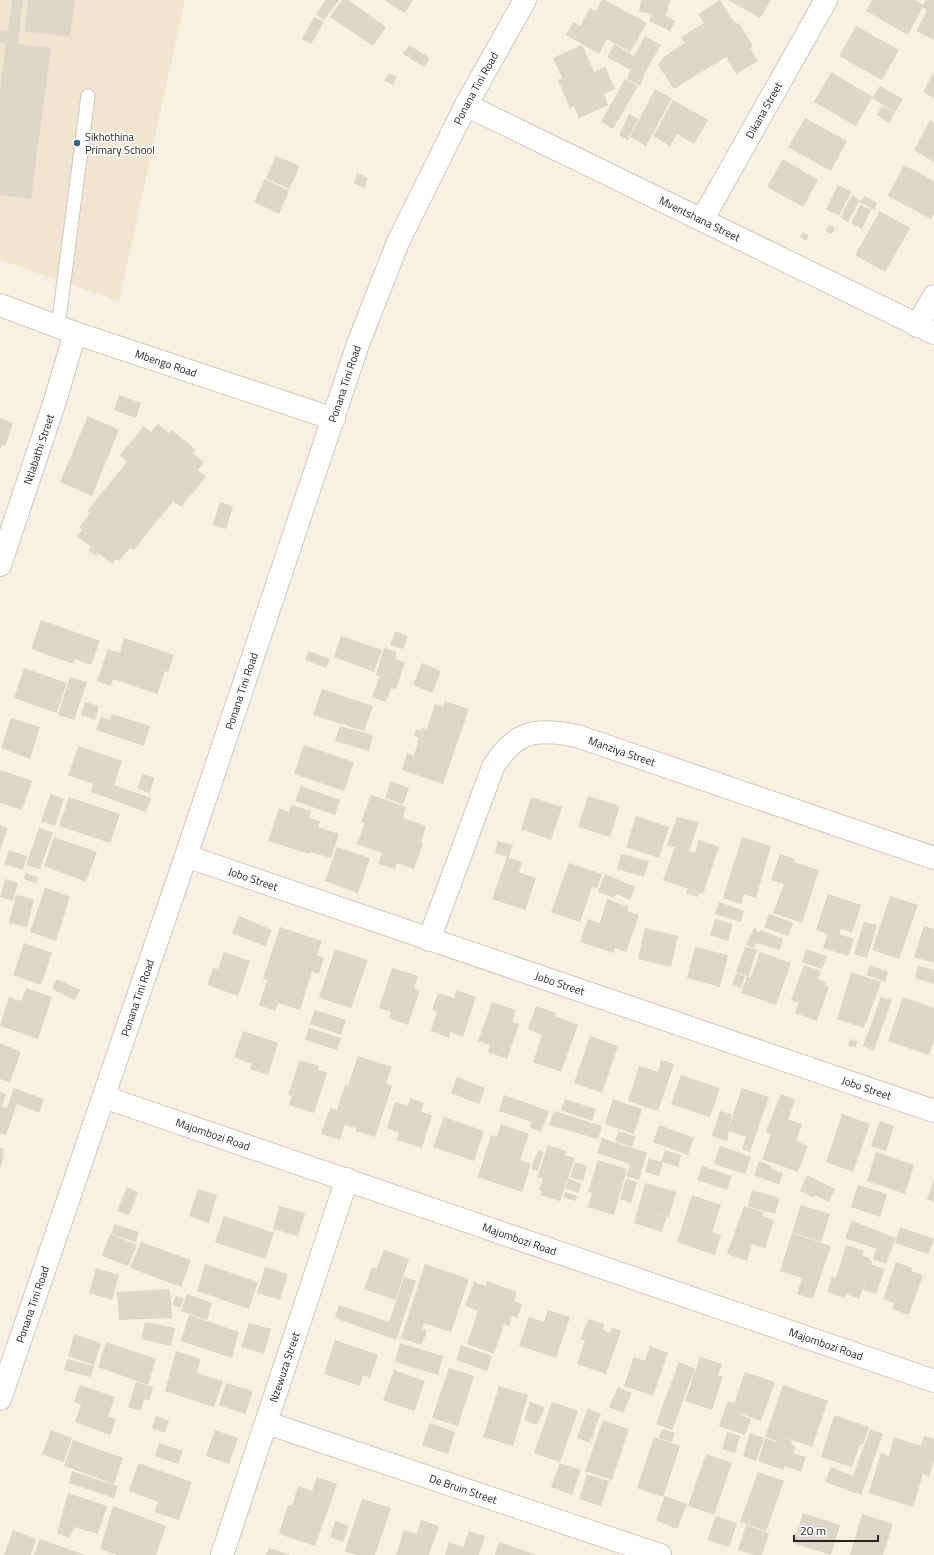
<svg xmlns="http://www.w3.org/2000/svg" width="934" height="1555" font-family="'Titillium Web',sans-serif">
  <style>
    .built { fill: #f1e5d1 }
    .building { fill: #ddd6c9 }
    .lines { fill: none; stroke-linecap: round; stroke-linejoin: round }
    .lane-casing { stroke: #d0c8bc; stroke-width: 15 }
    .street-casing { stroke: #d0c8bc; stroke-width: 24 }
    .secondary-casing { stroke: #d0c8bc; stroke-width: 24 }
    .lane { stroke: #fff; stroke-width: 13 }
    .street { stroke: #fff; stroke-width: 22 }
    .secondary { stroke: #fff; stroke-width: 22 }
    .poi-dot { fill: #336382; stroke: #fff; stroke-width: 1.5 }
    .labels { text-anchor: middle; stroke-width: 3; stroke-linejoin: round; paint-order: stroke }
    .street-label { font-size: 11px; fill: #282520; stroke: #fff }
    .poi-label { font-size: 11px; fill: #282520; stroke: #fff; text-anchor: start }
  </style>
  <rect width="100%" height="100%" fill="#f8f0e3"/>
  <path class="built" d="M0,0H185L119,301L0,260Z"/>
  <path class="building" d="M12,0H23L18,44L51,48L31,199L0,195V89L6,43L0,42V30L8,31Z
    M28,0H75L70,37L25,31Z
    M326,0H339L324,20L316,14Z
    M342,0H348L386,27L373,46L330,17Z
    M384,0H413L405,13Z
    M602,0H605L647,23L630,52L607,39L599,54L566,35L573,22L580,26L590,8L596,11Z
    M641,0H670L666,16L675,21L670,31L649,21L652,14L639,12Z
    M720,0L732,20L737,24L739,23L753,46L750,48L758,61L736,74L726,57L674,89L658,65L664,57L685,43L681,37L704,23L698,14Z
    M728,0H771L760,18Z
    M872,0H915L923,5L926,0H934V40L916,31L927,10L923,7L908,35L866,11Z
    M314,17L324,22L311,44L302,39Z
    M856,26L899,50L882,80L839,56Z
    M645,36L661,45L643,76L644,77L640,86L627,79L631,70L641,75L607,57L614,44L634,56Z
    M409,45L430,58L424,67L403,54Z
    M582,45L594,72L605,67L615,89L604,94L608,105L579,118L574,106L570,108L558,80L562,78L553,58Z
    M831,72L873,97L880,86L903,99L895,112L872,98L856,126L814,102Z
    M934,72V98L923,92Z
    M389,73L397,77L393,85L384,81Z
    M625,79L638,86L613,129L601,122Z
    M655,89L672,98L646,146L630,137Z
    M673,100L708,120L694,144L677,134L670,146L653,136Z
    M882,106L895,112L889,123L877,115Z
    M629,114L638,119L628,140L619,135Z
    M805,118L847,141L831,171L788,147Z
    M930,120L934,122V162L914,150Z
    M276,156L300,166L289,189L266,178Z
    M783,159L818,180L803,207L767,187Z
    M904,165L934,181V214L931,219L888,196Z
    M357,173L368,178L364,188L354,183Z
    M265,179L289,191L279,214L254,202Z
    M838,185L851,192L839,216L826,209Z
    M852,195L861,201L864,196L877,203L874,210L860,202L858,203L848,222L840,217Z
    M860,205L871,210L862,229L851,223Z
    M880,211L910,228L885,272L855,255Z
    M829,225L835,227L832,234L825,231Z
    M803,232L809,235L806,241L800,237Z
    M119,395L141,403L136,418L114,410Z
    M88,416L119,430L92,496L60,482Z
    M0,418L13,423L5,446L2,445L0,450Z
    M158,424L169,433L172,430L196,450L193,453L204,462L198,470L206,477L181,507L173,501L134,550L130,548L119,561L116,559L112,564L98,553L96,556L88,550L91,547L77,536L82,530L79,527L90,513L87,511L127,462L120,455L144,426L151,432Z
    M220,502L233,506L226,529L213,525Z
    M41,620L100,641L91,665L75,659L73,664L31,649Z
    M395,631L408,636L403,649L390,645Z
    M341,636L382,650L374,672L334,657Z
    M124,638L174,655L168,672L165,671L157,694L113,679L111,686L97,681L108,649L120,653Z
    M384,648L397,652L395,659L405,662L396,689L391,688L386,702L372,697L380,676L376,675Z
    M309,651L330,659L326,668L305,660Z
    M422,663L441,671L432,693L413,685Z
    M24,668L67,683L57,713L14,698Z
    M70,677L87,682L74,720L58,715Z
    M322,689L373,706L364,731L313,715Z
    M445,701L469,709L443,784L402,770L407,753L414,756L419,738L414,736L416,729L422,731V728L427,729L435,704L443,707Z
    M85,702L99,706L95,720L81,715Z
    M112,714L150,726L144,746L96,730L101,717L110,720Z
    M11,718L40,727L30,759L1,748Z
    M340,726L373,735L369,751L335,741Z
    M304,745L354,762L344,791L294,774Z
    M79,746L122,761L114,785L151,798L146,812L91,792L93,784L68,775Z
    M0,770L32,781L22,810L0,803Z
    M143,774L155,778L149,793L137,788Z
    M391,781L409,788L403,804L385,798Z
    M301,786L340,800L335,815L295,801Z
    M51,794L64,799L55,826L41,821Z
    M371,795L406,807L403,818L426,826L421,842L423,844L414,869L397,863L395,869L378,864L382,853L357,844L365,823L361,822Z
    M588,796L620,806L610,837L578,827Z
    M69,797L120,814L110,843L59,826Z
    M531,797L562,807L551,840L521,829Z
    M291,805L311,811L309,818L320,821L318,827L339,834L331,858L310,852L309,854L268,841L279,808L289,812Z
    M636,816L669,827L659,858L626,847Z
    M677,817L699,822L689,851L695,853L699,840L719,847L703,894L663,880L675,847L667,846Z
    M0,825L8,828L0,850Z
    M39,828L53,832L40,869L26,865Z
    M54,837L97,852L86,882L44,866Z
    M742,837L771,846L756,898L744,894L741,904L723,898Z
    M498,841L513,845L509,857L495,853Z
    M337,847L370,858L358,893L325,881Z
    M9,850L27,856L23,870L4,864Z
    M621,854L649,861L644,877L617,869Z
    M780,854L795,859L794,862L819,870L802,923L773,913L784,884L771,880Z
    M507,857L522,862L519,872L536,878L525,910L492,899Z
    M569,863L602,874L597,888L592,887L580,922L551,912Z
    M26,873L38,877L36,883L23,879Z
    M605,874L635,887L630,900L616,894L614,898L598,892Z
    M5,879L18,883L13,901L0,897Z
    M45,887L70,897L56,941L30,932Z
    M688,889L699,893L698,897L686,893Z
    M828,894L861,905L852,933L841,929L839,934L854,939L848,956L823,948L828,934L816,930Z
    M16,895L34,899L27,927L9,923Z
    M890,896L918,905L899,959L872,950Z
    M607,899L629,907L627,911L639,915L626,952L615,948L614,953L580,942L588,919L600,923Z
    M719,902L744,911L741,922L715,914Z
    M769,914L793,923L788,936L764,927Z
    M239,916L272,930L265,946L232,933Z
    M715,919L733,924L728,941L710,935Z
    M864,922L877,925L867,958L854,954Z
    M924,926L934,929V963L914,957Z
    M280,927L322,941L317,955L324,958L319,974L312,971L300,1010L278,1003L275,1011L259,1005L267,980L263,979Z
    M645,928L678,936L671,967L638,959Z
    M754,928L757,929L756,931L760,932V930L783,939L780,950L756,943L754,948L746,945Z
    M24,943L52,953L41,985L13,975Z
    M695,947L728,955L720,987L687,978Z
    M745,947L757,950L748,977H751L760,952L791,963L776,1005L741,993L747,976L736,972Z
    M335,949L368,960L351,1008L319,998Z
    M806,949L827,956L822,969L802,962Z
    M224,952L250,961L238,996L207,985L213,968L218,969Z
    M804,965L821,971L818,979L826,982L825,985L829,987L817,1021L795,1013L799,1003L791,1000Z
    M870,965L888,972L885,982L866,975Z
    M918,966L934,970V984L915,978Z
    M392,968L418,976L414,988L420,990L408,1025L389,1018L391,1012L379,1008Z
    M851,972L881,982L864,1028L837,1019Z
    M736,973L745,976L741,988L732,985Z
    M57,979L80,990L75,1000L52,989Z
    M26,988L52,997L38,1039L0,1026L9,997L21,1001Z
    M457,990L476,997L463,1037L451,1032L449,1038L431,1031L437,1012L432,1010L438,993L454,998Z
    M881,997L892,1000L874,1050L863,1046Z
    M903,997L934,1008V1040L929,1055L888,1041Z
    M492,1002L516,1010L512,1022L519,1024L507,1059L488,1052L490,1045L478,1041Z
    M536,1006L556,1013L555,1016L578,1025L561,1072L533,1062L542,1035L528,1029Z
    M315,1010L346,1020L341,1035L310,1024Z
    M309,1028L341,1038L337,1050L305,1040Z
    M243,1031L278,1043L268,1075L250,1069L252,1064L234,1057Z
    M590,1036L618,1046L602,1093L574,1083Z
    M850,1039L857,1041L856,1047L848,1046Z
    M0,1043L21,1052L10,1082L0,1079Z
    M358,1056L392,1067L386,1083L392,1086L375,1137L356,1131V1128L345,1125L340,1140L321,1134L330,1108L337,1110L345,1085L348,1086Z
    M300,1060L319,1066L318,1070L327,1073L314,1113L289,1105L292,1096L288,1095Z
    M661,1060L674,1064L658,1111L628,1101L639,1066L658,1072Z
    M681,1075L720,1088L710,1117L671,1104Z
    M457,1077L485,1088L479,1104L451,1093Z
    M14,1088L44,1099L39,1113L17,1104L6,1135L0,1133V1092L6,1094L2,1107L7,1108Z
    M742,1088L769,1097L750,1152L742,1149L746,1137L729,1131L727,1141L712,1136L720,1111L732,1114L727,1132Z
    M781,1094L795,1100L788,1119L802,1124L796,1141L808,1146L798,1172L762,1159L771,1134L766,1132Z
    M504,1095L549,1111L541,1132L530,1128L532,1122L499,1111Z
    M410,1098L424,1103L421,1112L432,1115L422,1148L397,1140L399,1133L387,1128L395,1102L408,1106Z
    M565,1099L596,1109L592,1121L561,1110Z
    M613,1099L642,1109L634,1134L605,1124Z
    M554,1111L602,1126L598,1139L549,1125Z
    M842,1114L870,1124L853,1172L826,1162Z
    M444,1117L484,1131L474,1161L433,1147Z
    M880,1121L894,1126L886,1151L871,1146Z
    M501,1124L529,1134L520,1160L531,1164L522,1192L478,1177L491,1135L497,1137Z
    M659,1125L694,1138L688,1155L653,1142Z
    M619,1131L636,1137L632,1147L615,1141Z
    M602,1138L647,1153L639,1180L626,1176L630,1164L597,1153Z
    M548,1145L566,1151L565,1155L575,1158L560,1201L540,1195L542,1191L539,1190L543,1179L537,1177Z
    M720,1146L751,1157L745,1174L714,1164Z
    M0,1147L4,1149L2,1155L4,1156L0,1168Z
    M538,1150L544,1152L537,1171L531,1169Z
    M665,1150L681,1155L678,1167L663,1162L659,1176L645,1172L649,1158L661,1162Z
    M876,1152L914,1165L905,1194L867,1181Z
    M598,1160L627,1169L614,1215L588,1207L592,1193L588,1192Z
    M759,1161L772,1166L771,1169L783,1173L779,1185L754,1175Z
    M575,1162L587,1166L583,1181L570,1177Z
    M702,1166L732,1176L727,1190L697,1180Z
    M807,1175L835,1189L829,1202L815,1195L814,1198L800,1191Z
    M569,1179L582,1184L578,1193L565,1188Z
    M626,1179L637,1182L631,1203L620,1199Z
    M934,1179V1202L927,1199Z
    M645,1183L676,1192L669,1217L641,1209L667,1217L662,1232L634,1223Z
    M858,1185L887,1194L880,1217L851,1207Z
    M127,1187L138,1192L129,1215L117,1211Z
    M198,1189L217,1195L209,1223L189,1216Z
    M752,1190L780,1198L775,1214L748,1206Z
    M565,1192L577,1196L576,1201L563,1197Z
    M692,1195L721,1205L712,1232L721,1235L715,1255L677,1242Z
    M801,1205L830,1214L821,1242L792,1232Z
    M279,1206L305,1213L298,1236L273,1229Z
    M744,1206L764,1212L762,1216L774,1220L765,1248L752,1244L747,1261L727,1254Z
    M224,1216L274,1233L265,1259L215,1242Z
    M852,1221L896,1238L886,1264L873,1259L876,1249L845,1238Z
    M114,1224L139,1232L136,1242L111,1234Z
    M900,1227L934,1239L928,1254L895,1243Z
    M792,1233L831,1246L813,1299L797,1294L802,1278L780,1271Z
    M110,1234L137,1245L128,1266L102,1256Z
    M141,1242L191,1260L181,1287L130,1268Z
    M846,1245L864,1251L862,1256L870,1258L869,1260L872,1261L871,1264L885,1269L876,1294L863,1290L868,1274L859,1299L846,1294L845,1298L827,1292L832,1276L836,1278Z
    M384,1250L409,1259L395,1300L364,1289L372,1267L377,1268Z
    M896,1262L912,1268L911,1271L923,1275L909,1315L892,1309L894,1303L883,1299Z
    M205,1264L258,1282L249,1309L197,1291Z
    M425,1264L469,1279L451,1332L424,1323L422,1329L427,1330L422,1345L401,1338Z
    M265,1267L288,1274L280,1300L257,1293Z
    M96,1268L119,1275L112,1300L89,1293Z
    M404,1277L416,1281L396,1340L335,1318L339,1305L389,1322Z
    M487,1281L517,1292L514,1301L522,1304L517,1318L512,1316L509,1326L504,1324L494,1354L467,1344L478,1311L465,1306L474,1282L486,1286Z
    M170,1289L172,1318L119,1320L117,1292Z
    M187,1294L212,1303L207,1320L181,1311Z
    M176,1296L184,1299L180,1308L172,1305Z
    M548,1310L570,1317L556,1358L519,1346L529,1317L544,1322Z
    M189,1315L239,1332L232,1358L181,1341Z
    M589,1319L604,1324L603,1330L610,1333L612,1327L621,1331L606,1374L577,1364L585,1340L580,1339Z
    M145,1322L175,1328L171,1346L141,1339Z
    M249,1323L271,1329L264,1354L241,1347Z
    M74,1334L101,1343L94,1365L68,1356Z
    M335,1340L378,1355L370,1378L363,1375L360,1386L324,1374Z
    M106,1342L156,1359L148,1385L98,1367Z
    M400,1343L443,1356L438,1375L395,1362Z
    M461,1345L492,1356L487,1371L456,1360Z
    M650,1346L668,1353L653,1396L624,1386L634,1357L645,1361Z
    M176,1351L201,1359L197,1373L223,1381L214,1407L165,1391Z
    M700,1357L722,1364L718,1375L723,1377L712,1410L685,1401Z
    M67,1359L94,1366L91,1377L64,1370Z
    M679,1362L695,1369L672,1430L656,1424Z
    M449,1368L474,1376L458,1426L432,1418Z
    M394,1370L425,1381L414,1411L383,1400Z
    M745,1372L775,1382L761,1421L739,1413V1414L751,1419L745,1435L719,1426L728,1401L734,1403Z
    M136,1382L153,1387L149,1401L144,1399L141,1411L128,1407Z
    M226,1383L253,1391L245,1414L219,1405Z
    M80,1385L115,1397L108,1416L116,1419L110,1435L75,1422L81,1405L74,1402Z
    M783,1385L828,1401L812,1447L783,1437L792,1441L791,1444L796,1446L793,1453L806,1457L801,1472L785,1466L783,1470L758,1461L765,1438L776,1442L779,1436L776,1441L765,1437Z
    M499,1386L528,1395L513,1446L483,1437Z
    M618,1387L632,1393L623,1413L609,1407Z
    M530,1402L545,1407L537,1425L524,1420Z
    M552,1402L578,1411L560,1462L534,1453Z
    M588,1408L601,1414L594,1430V1434L593,1435V1439L591,1438L590,1443L577,1438Z
    M834,1415L869,1427L863,1445L860,1444L852,1467L821,1457Z
    M156,1416L169,1421L165,1433L152,1428Z
    M603,1420L629,1429L612,1480L585,1471Z
    M430,1423L455,1432L448,1454L422,1445Z
    M662,1429L675,1433L672,1442L659,1438Z
    M870,1429L883,1434L861,1495L825,1482L831,1467L853,1476Z
    M51,1430L72,1438L64,1462L42,1454Z
    M215,1430L238,1438L229,1464L206,1456Z
    M727,1432L740,1436L735,1453L722,1449Z
    M750,1433L764,1438L756,1461L743,1456Z
    M924,1436L934,1439V1460L929,1476L923,1474L913,1507L869,1493L881,1453L889,1456L894,1437L921,1446Z
    M654,1437L680,1446L663,1497L637,1488Z
    M73,1440L123,1458L114,1484L64,1466Z
    M159,1443L183,1451L178,1464L155,1456Z
    M706,1454L732,1463L714,1515L688,1506Z
    M138,1463L192,1482L179,1520L154,1512L158,1502L129,1491Z
    M560,1463L581,1470L572,1495L551,1487Z
    M72,1471L118,1486L114,1498L69,1483Z
    M758,1472L784,1481L766,1531L740,1522Z
    M587,1474L609,1481L601,1506L579,1499Z
    M317,1477L337,1484L315,1546L279,1534L288,1505L292,1506L298,1486L312,1491Z
    M68,1493L107,1506L98,1534L74,1527L70,1538L57,1533Z
    M665,1496L687,1504L677,1529L656,1520Z
    M362,1499L391,1508L375,1555H357L345,1551Z
    M113,1506L166,1526L156,1555H117L100,1549Z
    M803,1513L840,1525L831,1555L793,1543Z
    M862,1514L893,1524L883,1555H850Z
    M716,1516L737,1523L729,1547L707,1540Z
    M421,1520L439,1526L429,1555H396L404,1530L417,1534Z
    M335,1521L349,1526L343,1542L330,1537Z
    M746,1525L769,1533L762,1555H754L738,1550Z
    M13,1530L36,1539L31,1555H4Z
    M469,1531L485,1536L479,1555H445L449,1542L463,1547Z
    M40,1539L85,1555H34Z
    M499,1542L537,1555H495Z
    M269,1548L290,1555H266Z"/>
  <g class="lines">
    <g class="lane-casing">
      <path id="lane" d="M58,327L88,96"/>
    </g>
    <g class="street-casing">
      <g id="street">
        <path id="s1" d="M466,105L934,333"/>
        <path id="s2" d="M702,220L826,0"/>
        <path id="s3" d="M0,305L75,333L334,419"/>
        <path d="M917,326L934,296"/>
        <path id="s4" d="M0,565L55,401L75,333"/>
        <path id="s5" d="M186,856L934,1111"/>
        <path id="s6" d="M429,940L493,767C516,730 536,728 577,736L934,858"/>
        <path id="s7" d="M104,1097L934,1381"/>
        <path id="s8" d="M267,1423L660,1555"/>
        <path id="s9" d="M222,1555L347,1179"/>
      </g>
    </g>
    <g class="secondary-casing">
      <g id="secondary">
        <path id="s10" d="M0,1399L186,856L358,344L398,242L466,105L525,0"/>
      </g>
    </g>
    <use href="#lane" class="lane"/>
    <use href="#street" class="street"/>
    <use href="#secondary" class="secondary"/>
  </g>
  <circle class="poi-dot" cx="77" cy="143" r="4"/>
  <g class="labels">
    <g class="street-label">
      <text dy="4" stroke="none"><textPath href="#s10" startOffset="1396">Ponana Tini Road</textPath></text>
      <text dy="4" stroke="none"><textPath href="#s2" startOffset="126">Dikana Street</textPath></text>
      <text dy="4" stroke="none"><textPath href="#s1" startOffset="260">Mventshana Street</textPath></text>
      <text dy="4" stroke="none"><textPath href="#s3" startOffset="176">Mbengo Road</textPath></text>
      <text dy="4" stroke="none"><textPath href="#s10" startOffset="1072">Ponana Tini Road</textPath></text>
      <text dy="4" stroke="none"><textPath href="#s4" startOffset="122">Ntlabathi Street</textPath></text>
      <text dy="4" stroke="none"><textPath href="#s10" startOffset="748">Ponana Tini Road</textPath></text>
      <text dy="4" stroke="none"><textPath href="#s6" startOffset="330">Manziya Street</textPath></text>
      <text dy="4" stroke="none"><textPath href="#s5" startOffset="71">Jobo Street</textPath></text>
      <text dy="4" stroke="none"><textPath href="#s5" startOffset="395">Jobo Street</textPath></text>
      <text dy="4" stroke="none"><textPath href="#s10" startOffset="424">Ponana Tini Road</textPath></text>
      <text dy="4" stroke="none"><textPath href="#s5" startOffset="719">Jobo Street</textPath></text>
      <text dy="4" stroke="none"><textPath href="#s7" startOffset="115">Majombozi Road</textPath></text>
      <text dy="4" stroke="none"><textPath href="#s7" startOffset="439">Majombozi Road</textPath></text>
      <text dy="4" stroke="none"><textPath href="#s10" startOffset="100">Ponana Tini Road</textPath></text>
      <text dy="4" stroke="none"><textPath href="#s7" startOffset="763">Majombozi Road</textPath></text>
      <text dy="4" stroke="none"><textPath href="#s9" startOffset="198">Nzewuza Street</textPath></text>
      <text dy="4" stroke="none"><textPath href="#s8" startOffset="207">De Bruin Street</textPath></text>
    </g>
    <g class="poi-label">
      <text x="85" y="141">Sikhothina<tspan x="85" dy="13">Primary School</tspan></text>
    </g>
  </g>
  <path d="M794 1535v6h84v-6" fill="none" stroke="#282520" stroke-width="2"/>
  <text x="800" y="1535" font-size="12" fill="#282520" stroke="#ffffff" stroke-width="3" paint-order="stroke">20 m</text>
</svg>
